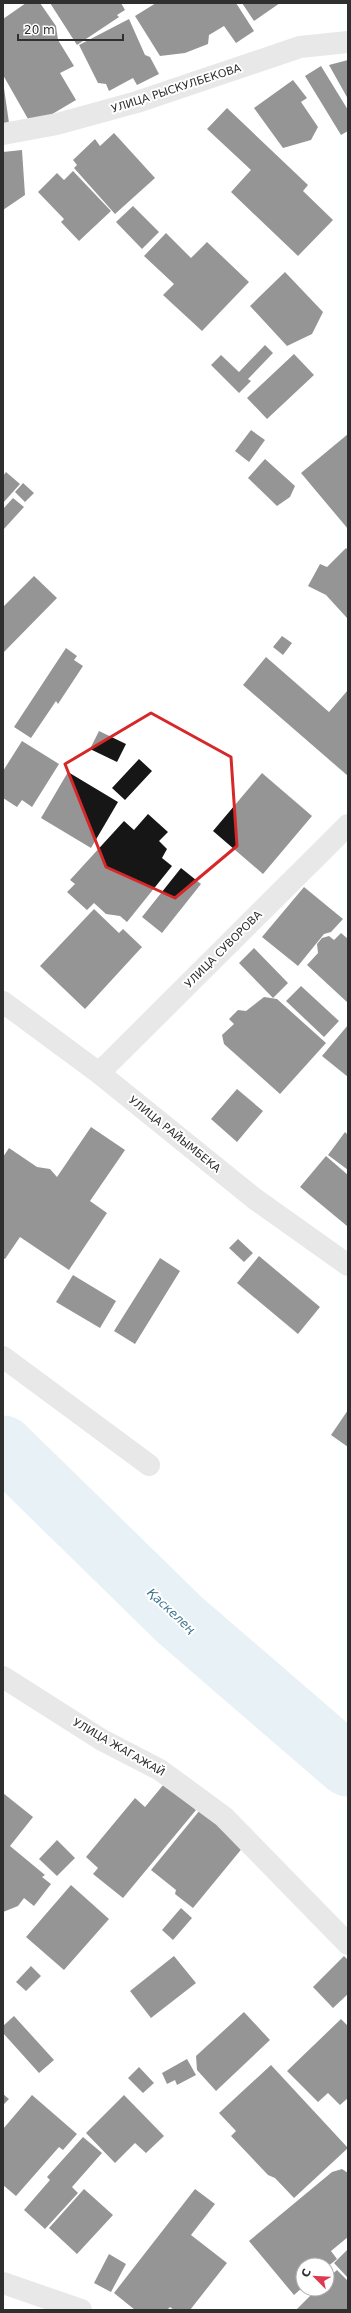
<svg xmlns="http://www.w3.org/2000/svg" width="351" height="2313" font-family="'DejaVu Sans',sans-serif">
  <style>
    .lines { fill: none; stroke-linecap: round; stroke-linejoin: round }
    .river { stroke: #cbe0eb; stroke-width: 63 }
    .building { fill: #161616 }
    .minor { stroke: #ccc; stroke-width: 22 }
    .marked { fill: none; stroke: #d62828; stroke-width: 3; stroke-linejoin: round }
    .labels { text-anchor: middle; stroke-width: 4; stroke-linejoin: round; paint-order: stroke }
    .street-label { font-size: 11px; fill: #2f2f2f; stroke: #fff }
    .water-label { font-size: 12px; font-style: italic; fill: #40758e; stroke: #fff }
  </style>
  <rect width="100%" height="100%" fill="#fff"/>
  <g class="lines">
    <path class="river" d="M3,1447L180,1620L348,1765"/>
  </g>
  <path class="building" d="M26,3H40L56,26L58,40L74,66L60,73L76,100L32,126L3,75V19Z
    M50,3H121L125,10L117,15L119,17L77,45Z
    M156,3H236L254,31L236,43L224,26L209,35L208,44L185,53L160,56L135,16Z
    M242,3H280L254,21Z
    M129,19L145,55L150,57L159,74L137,85L133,78L109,91L106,84L98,83L79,45Z
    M348,60V99L329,65Z
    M321,66L348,110V131L341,135L305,76Z
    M293,80L307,98L301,102L318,127L311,140L283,148L254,108Z
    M3,81L9,123H3Z
    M227,108L308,185L303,191L333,220L298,256L231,192L251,170L207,129Z
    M114,133L155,178L115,214L74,168L77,165L73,160L95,139L100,146Z
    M22,150L25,195L3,210V152Z
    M73,171L111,211L79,241L61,222L64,219L38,192L57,173L64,180Z
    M133,206L159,232L142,249L116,222Z
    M166,233L191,258L207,242L249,282L202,331L163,295L174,284L144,256Z
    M285,272L323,312L312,334L287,346L250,306Z
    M265,345L273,353L248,379L251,381L239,393L211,365L221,355L239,372Z
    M294,354L314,375L267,419L247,398Z
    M251,430L265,440L249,462L235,451Z
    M348,434V529L301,473Z
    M265,459L295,486L290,497L277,506L248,478Z
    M6,472L20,484L3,503V476Z
    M23,483L34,493L25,502L15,492Z
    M13,498L24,507L3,530V509Z
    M346,548L348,550L347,618L326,595L308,586L320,564L327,567Z
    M34,576L57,598L3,653V607Z
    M282,636L292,643L283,655L273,647Z
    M66,648L77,656L74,660L83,666L58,704L56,701L31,738L14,727Z
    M266,657L329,712L348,690V776L243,685Z
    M99,731L126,744L117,762L90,749Z
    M22,741L59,764L32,807L22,800L17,807L3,798V771Z
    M139,759L152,771L125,800L112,788Z
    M68,772L118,802L91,848L41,818Z
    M262,773L312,816L263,874L213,831Z
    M148,814L168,832L159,841L167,849L162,858L172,866L127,922L120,916L106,914L94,903L87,910L67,892L75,884L70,880L124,821L134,830Z
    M181,868L201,884L162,933L142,917Z
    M304,887L343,919L331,932L324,934L298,966L262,937Z
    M94,909L119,933L123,929L142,947L85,1009L40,966Z
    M341,933L348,939V1003L307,965L318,953L317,944L322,938L329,936L334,940Z
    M254,948L288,983L273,998L239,963Z
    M301,986L339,1021L324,1037L286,1001Z
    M264,997L277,999L326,1043L280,1094L224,1044L222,1035L234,1024L229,1019L238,1010L246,1011Z
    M348,1025V1077L322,1056Z
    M237,1089L263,1111L237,1142L211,1119Z
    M91,1127L125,1150L90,1201L107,1213L69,1270L20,1237L5,1259L3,1258V1157L9,1148L37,1167L50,1169L57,1177Z
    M345,1132L348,1135V1170L328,1155Z
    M326,1156L348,1175L347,1226L300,1187Z
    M238,1239L253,1253L244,1262L229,1248Z
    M259,1256L320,1307L298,1334L237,1283Z
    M160,1258L180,1271L135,1344L114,1331Z
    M73,1275L116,1301L100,1328L56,1302Z
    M348,1410V1447L331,1435Z
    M164,1784L196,1810L123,1898L93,1874L98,1868L86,1857L135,1798L145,1807Z
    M3,1793L33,1817L10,1846L45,1875L42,1877L51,1884L34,1906L24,1898L18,1906L3,1912Z
    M200,1810L244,1846L193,1908L175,1894L176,1890L151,1870Z
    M57,1840L75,1858L57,1876L39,1859Z
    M71,1885L109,1919L64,1970L26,1937Z
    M181,1908L192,1918L173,1940L162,1930Z
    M174,1956L196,1983L151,2018L130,1991Z
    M344,1956L348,1960V1994L333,2008L313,1987Z
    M31,1966L41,1976L26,1991L16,1982Z
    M244,2012L270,2040L216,2091L197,2070L196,2056Z
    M14,2016L54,2060L39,2073L3,2033V2026Z
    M341,2019L348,2026V2098L340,2105L328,2093L318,2102L287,2071Z
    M187,2059L196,2075L177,2085L175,2080L167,2084L162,2073Z
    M271,2065L348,2148L294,2198L275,2178L268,2175L231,2136L236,2131L219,2113Z
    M139,2067L154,2083L143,2093L128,2078Z
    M3,2094L9,2099L3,2105Z
    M32,2095L77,2134L63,2150L59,2147L16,2196L3,2185V2129Z
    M124,2095L164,2136L146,2153L135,2143L115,2163L86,2133Z
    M83,2137L102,2153L72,2187L78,2193L45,2229L24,2210L50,2180L47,2177Z
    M342,2169L348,2173V2237L331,2251L337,2259L327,2267V2265H303V2287L294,2295L249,2241L332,2172Z
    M84,2189L113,2215L77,2254L49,2228Z
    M195,2189L215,2204L191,2235L227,2263L190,2310H174L170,2307L167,2310H135L114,2293Z
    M348,2249V2278L334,2263Z
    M109,2254L126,2264L111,2292L94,2283Z
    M337,2270L348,2281V2310H296L317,2289H327V2279Z"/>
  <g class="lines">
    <path class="minor" d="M3,134L57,124L137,102L300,47L348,42
      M3,1002L99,1073L255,1199L348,1265
      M99,1073L348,825
      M3,1357L149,1465
      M3,1677L102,1740L160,1770L224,1817L348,1944
      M3,2283L81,2310"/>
  </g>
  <path d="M0 0H351V2313H0ZM151,713L231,757L237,846L175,898L106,867L65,764Z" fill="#fff" fill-opacity=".55" fill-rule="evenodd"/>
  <path class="marked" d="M151,713L231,757L237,846L175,898L106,867L65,764Z"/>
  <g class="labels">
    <g class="street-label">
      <text transform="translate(176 88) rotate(-18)" y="4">УЛИЦА РЫСКУЛБЕКОВА</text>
      <text transform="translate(223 949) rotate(-45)" y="4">УЛИЦА СУВОРОВА</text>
      <text transform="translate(175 1134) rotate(39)" y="4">УЛИЦА РАЙЫМБЕКА</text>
      <text transform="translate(119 1747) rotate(30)" y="4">УЛИЦА ЖАГАЖАЙ</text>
    </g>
    <g class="water-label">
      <text transform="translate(171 1611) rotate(43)" y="4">Қаскелең</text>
    </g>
  </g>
  <rect width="351" height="2313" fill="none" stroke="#2f2f2f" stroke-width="8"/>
  <g transform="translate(315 2277) rotate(294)"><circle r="19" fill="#ffffff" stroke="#acacac"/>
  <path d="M0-3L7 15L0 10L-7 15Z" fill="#dd3a51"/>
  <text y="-6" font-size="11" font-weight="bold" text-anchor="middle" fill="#2f2f2f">С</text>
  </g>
  <path d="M18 34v6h105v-6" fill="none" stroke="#2f2f2f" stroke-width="2"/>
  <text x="24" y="34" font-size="12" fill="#2f2f2f" stroke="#ffffff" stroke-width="3" paint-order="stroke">20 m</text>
</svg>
